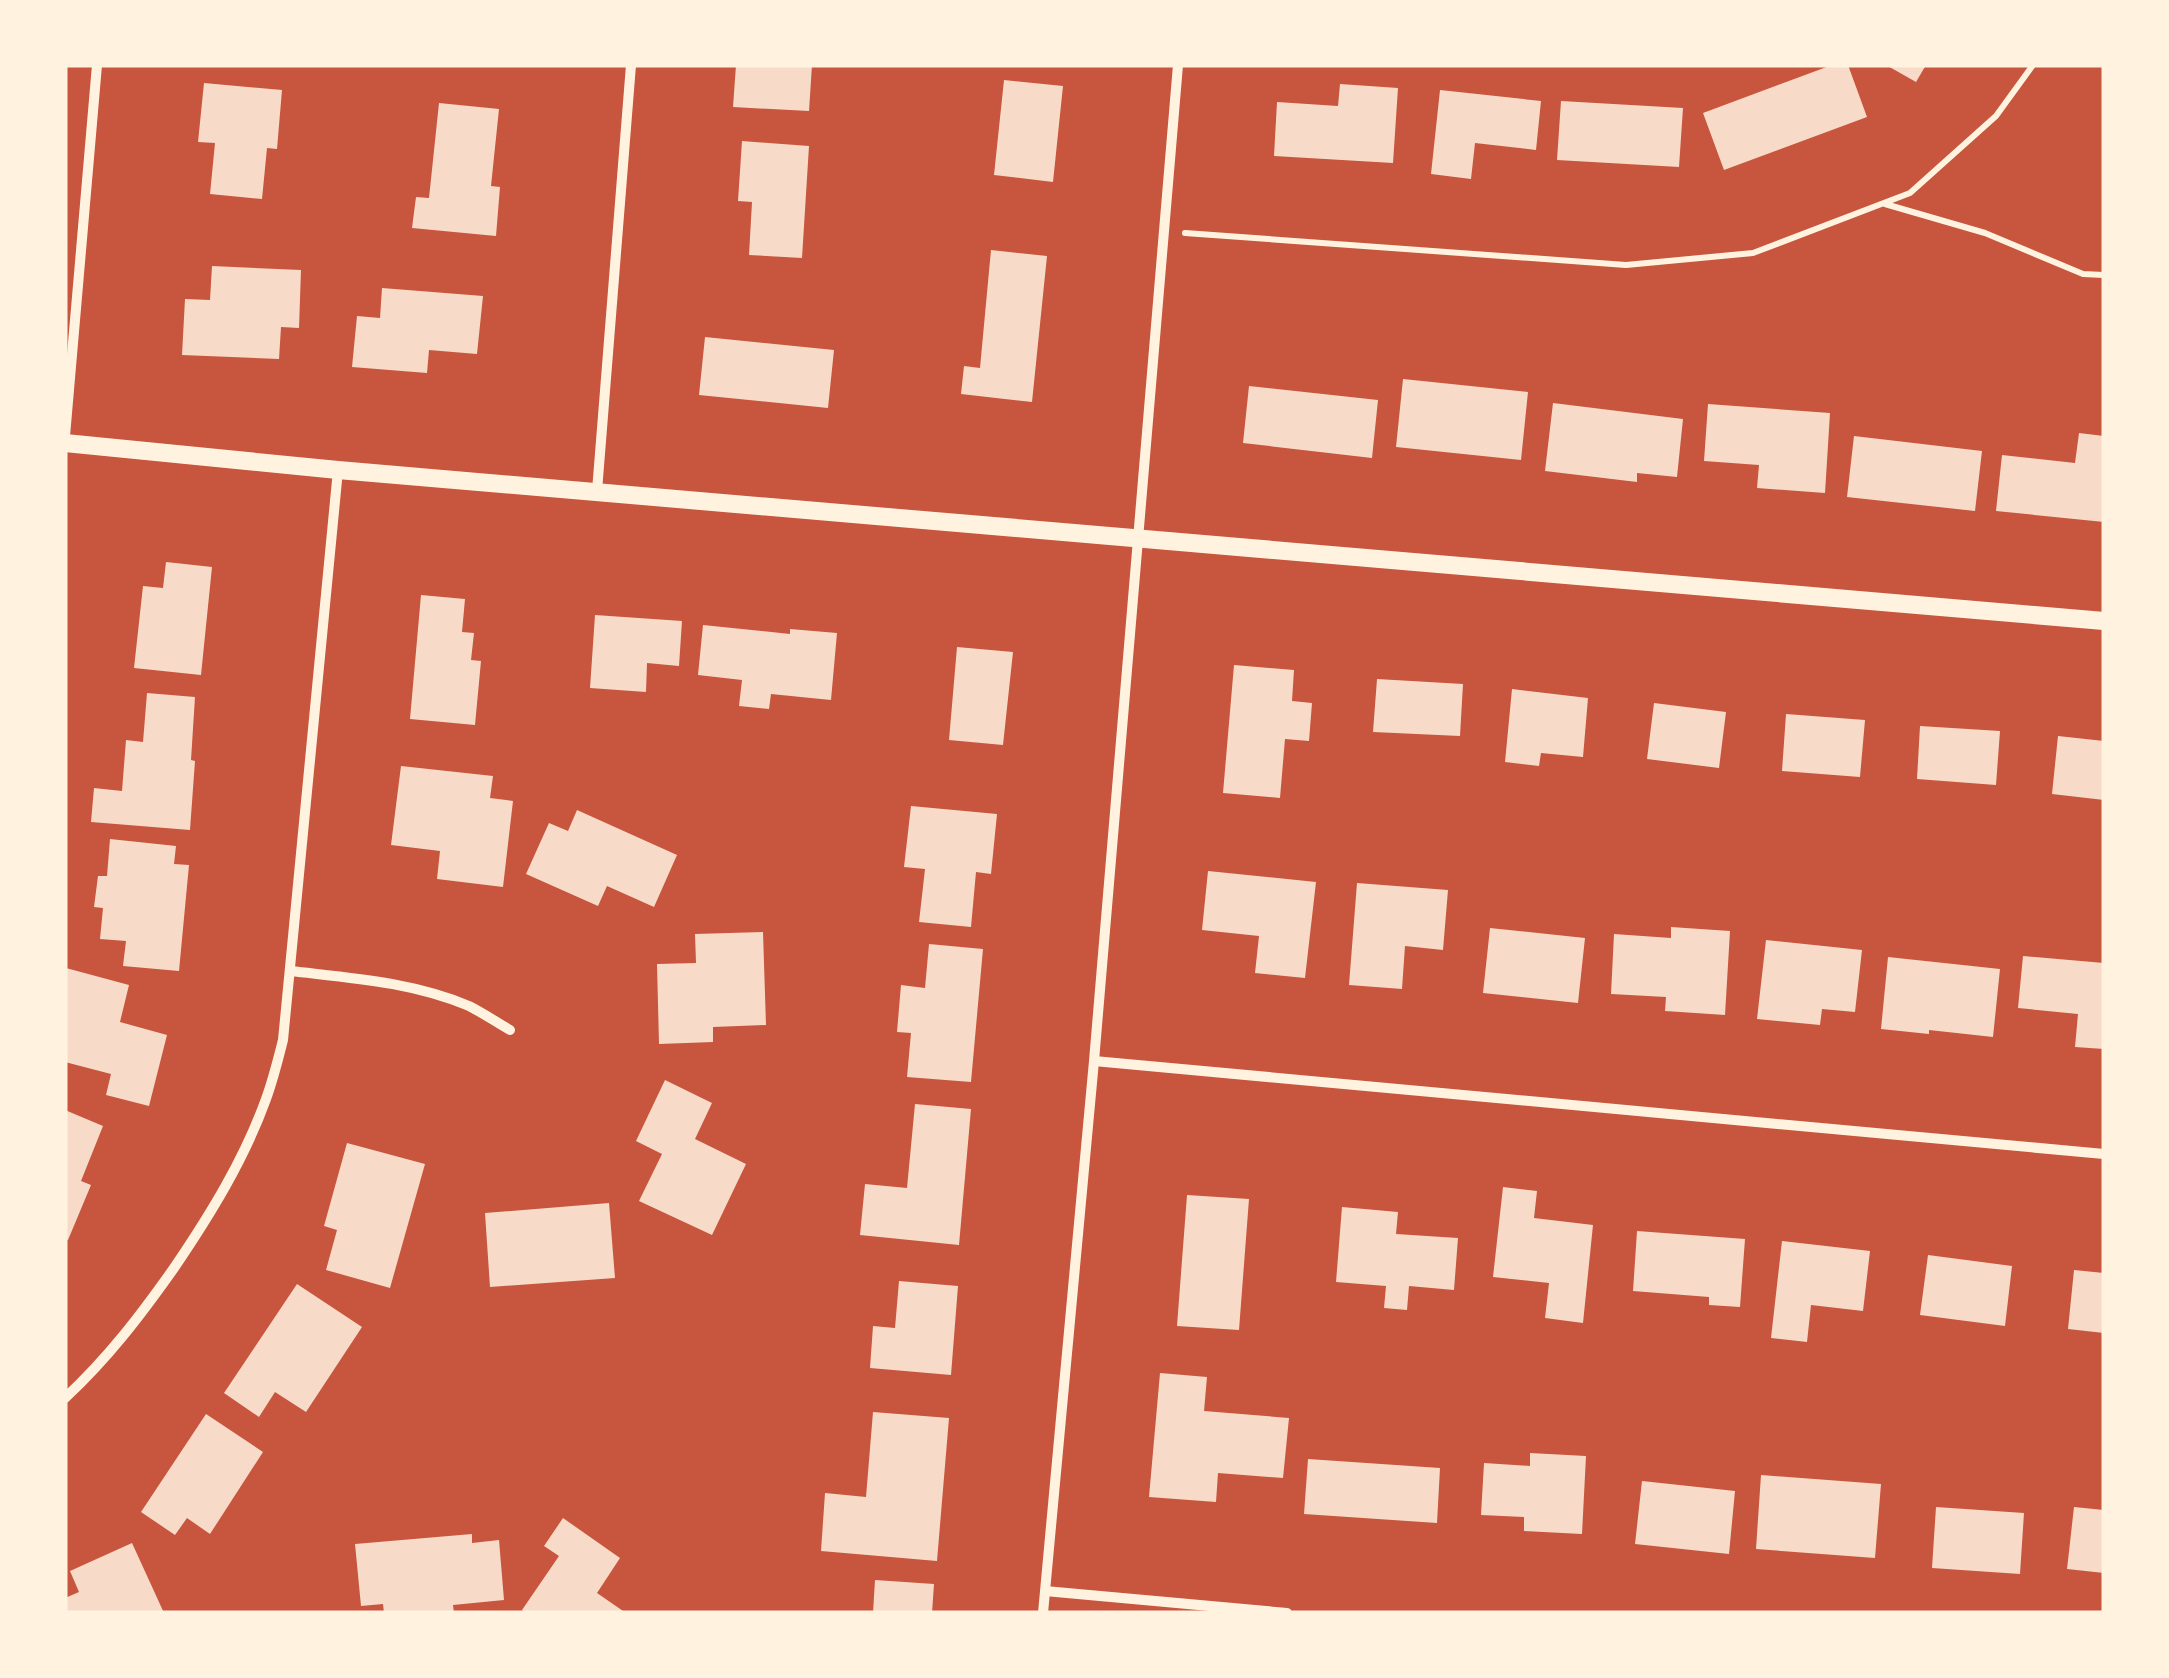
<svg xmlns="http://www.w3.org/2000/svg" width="2169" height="1678" font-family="'Fira Sans Condensed',sans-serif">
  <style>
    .building { fill: #f7dbc8 }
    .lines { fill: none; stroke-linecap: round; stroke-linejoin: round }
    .path { stroke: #fff3e0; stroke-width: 6 }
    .minor { stroke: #fff3e0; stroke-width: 10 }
    .tertiary { stroke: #fff3e0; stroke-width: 18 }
  </style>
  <rect width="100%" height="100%" fill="#c8553d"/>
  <path class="building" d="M736,65H812L809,111L733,107Z
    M1832,65H1848L1867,117L1724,170L1703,113Z
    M1886,65H1926L1916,82Z
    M1004,80L1063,86L1053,182L994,175Z
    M204,83L282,90L277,149L267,148L262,199L210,194L215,143L198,142Z
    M1340,84L1398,88L1393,163L1274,156L1277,102L1338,106Z
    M1440,90L1541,101L1536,150L1475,143L1471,179L1431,174Z
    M1561,101L1683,108L1679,167L1557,160Z
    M439,103L499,109L491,186L500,187L496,236L412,228L416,197L429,198Z
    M742,141L809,146L802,258L749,255L752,202L738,201Z
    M991,250L1047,256L1032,402L961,394L964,366L980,368Z
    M212,266L301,270L299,328L281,327L279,359L182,355L185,299L210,300Z
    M382,288L483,296L477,354L429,350L427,373L352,367L357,316L380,318Z
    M705,337L834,350L828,408L699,395Z
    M1403,379L1528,392L1521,460L1396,447Z
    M1249,386L1378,400L1372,458L1243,443Z
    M1553,403L1683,419L1677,477L1637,473V482L1545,471Z
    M1708,404L1830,413L1825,493L1757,488L1759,465L1704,461Z
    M2079,433L2104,436V522L1996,511L2002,455L2075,463Z
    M1854,436L1982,451L1975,511L1847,497Z
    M166,562L212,567L201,675L134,668L143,586L163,588Z
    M421,595L465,599L462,632L474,633L471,660L481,661L475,725L410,719Z
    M595,615L682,621L679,666L647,663L646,692L590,688Z
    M703,625L790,634V629L837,633L831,700L771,694L769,709L739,706L742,680L698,675Z
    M957,647L1013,652L1003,745L949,740Z
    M1234,665L1294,670L1292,701L1312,703L1309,741L1285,739L1280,798L1223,793Z
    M1377,679L1463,684L1460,736L1373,732Z
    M1512,689L1588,698L1583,757L1541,753L1539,766L1505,762Z
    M147,693L195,697L191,760L195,761L190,830L91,822L94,788L122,791L126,740L143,742Z
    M1654,703L1726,712L1719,768L1647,759Z
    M1786,714L1865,720L1860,777L1782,771Z
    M1920,726L2000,731L1996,785L1917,779Z
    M2058,736L2104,741V800L2052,794Z
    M401,766L493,776L490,798L513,801L503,887L437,879L440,851L391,845Z
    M911,806L997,814L991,874L976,872L971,927L919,922L925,869L904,867Z
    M577,810L677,855L654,907L607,886L598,906L526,874L549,823L568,831Z
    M110,839L176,846L174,864L189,865L179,971L123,966L126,941L100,939L103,908L94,907L98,876H107Z
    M1208,871L1316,882L1305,978L1255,973L1259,936L1202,930Z
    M1357,883L1448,890L1443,950L1405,946L1402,989L1349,985Z
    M1671,927L1730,931L1725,1015L1665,1011L1666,997L1611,994L1614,934L1671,938Z
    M1490,928L1585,938L1578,1003L1483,993Z
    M763,932L766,1025L713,1027V1042L659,1044L657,964L696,963L695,934Z
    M1766,940L1862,950L1855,1012L1822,1009L1820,1025L1757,1019Z
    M929,944L983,949L971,1082L907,1077L911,1033L897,1032L901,985L925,988Z
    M2023,956L2104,963V1049L2075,1047L2078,1014L2018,1008Z
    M1888,957L2000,969L1993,1037L1929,1030V1034L1881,1029Z
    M66,968L129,985L120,1022L167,1035L149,1106L106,1095L111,1074L65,1062Z
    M665,1080L712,1103L695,1139L746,1164L712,1235L639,1201L662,1154L636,1141Z
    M915,1104L971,1109L959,1245L860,1235L865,1184L907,1188Z
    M65,1110L103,1126L81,1181L91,1185L68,1240L65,1239Z
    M347,1143L425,1164L390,1288L326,1270L337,1230L324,1226Z
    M1503,1187L1537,1191L1534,1218L1593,1225L1583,1323L1545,1318L1549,1283L1493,1277Z
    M1187,1195L1249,1199L1239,1330L1177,1326Z
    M609,1203L615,1278L490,1287L485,1213Z
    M1342,1207L1398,1212L1396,1234L1458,1238L1454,1290L1409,1286L1407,1310L1384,1308L1386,1286L1336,1282Z
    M1637,1231L1745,1239L1740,1307L1709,1305V1297L1633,1291Z
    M1782,1241L1870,1251L1863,1311L1811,1305L1807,1342L1771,1338Z
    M1928,1255L2012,1266L2005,1326L1920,1315Z
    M2074,1270L2104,1273V1333L2068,1329Z
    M899,1281L958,1286L951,1375L870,1368L873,1326L895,1328Z
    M297,1284L362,1327L306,1412L275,1392L259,1417L224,1393Z
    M1160,1373L1207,1377L1204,1411L1289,1418L1283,1478L1218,1473L1216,1502L1149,1497Z
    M873,1412L949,1418L937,1561L821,1551L825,1493L866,1497Z
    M206,1414L263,1452L210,1534L187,1518L175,1535L141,1512Z
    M1530,1453L1586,1456L1582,1534L1524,1531V1517L1481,1515L1484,1463L1530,1466Z
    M1308,1459L1440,1468L1437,1523L1304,1514Z
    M1761,1475L1881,1484L1875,1558L1756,1549Z
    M1642,1481L1735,1491L1729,1554L1635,1544Z
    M1936,1507L2024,1513L2020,1574L1932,1568Z
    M2074,1507L2104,1510V1573L2067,1569Z
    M563,1518L620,1558L597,1593L626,1613H526L522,1610L559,1556L544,1546Z
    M472,1534V1543L499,1540L504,1600L453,1605L454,1613H384L383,1604L361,1606L355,1544Z
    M132,1543L164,1613H65V1598L79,1592L70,1571Z
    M875,1580L934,1584L932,1613H873Z"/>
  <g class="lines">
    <path class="path" d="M1885,204L1985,233L2083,274L2104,275
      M1185,233L1626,265L1753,253L1910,193L1996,116L2033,65"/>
    <path class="minor" d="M65,436L97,65
      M597,491L631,65
      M291,971C351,978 412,982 469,1006C483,1013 496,1022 510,1030
      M1094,1061L2104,1154
      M65,1398C108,1358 140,1316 174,1268C210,1215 244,1160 266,1099C273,1080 278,1060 283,1040L338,470
      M1045,1591L1287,1613
      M1043,1613L1094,1061L1178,65"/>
    <path class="tertiary" d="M65,443L338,470L2104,621"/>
  </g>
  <rect width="2169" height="1678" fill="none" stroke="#fff3e0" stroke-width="135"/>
</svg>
